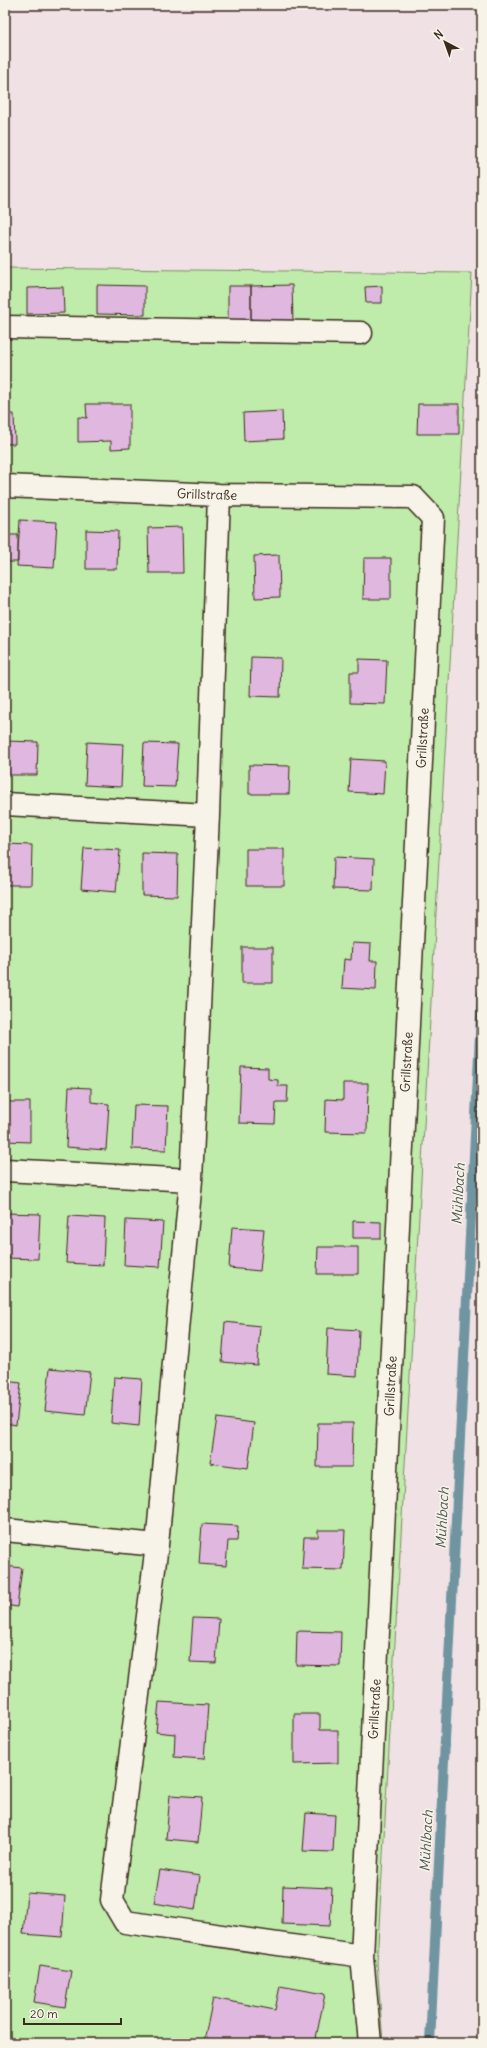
<svg xmlns="http://www.w3.org/2000/svg" width="487" height="2048" font-family="Delius,sans-serif">
  <style>
    .green { fill: #bfecaa; stroke: #7d8b64 }
    .lines { fill: none; stroke-linecap: round; stroke-linejoin: round }
    .stream { stroke: #7095a0; stroke-width: 10 }
    .building { fill: #e0b8df; stroke: #3b2a1e }
    .minor-casing { stroke: #3b2a1e; stroke-width: 25 }
    .minor { stroke: #f7f3e8; stroke-width: 22 }
    .labels { text-anchor: middle; stroke-width: 3; stroke-linejoin: round; paint-order: stroke }
    .street-label { font-size: 13px; fill: #3b2a1e; stroke: #f7f3e8 }
    .water-label { font-size: 14px; font-style: italic; fill: #515754; stroke: #f7f3e8 }
  </style>
  <rect width="100%" height="100%" fill="#f0e1e5"/>
  <filter id="ink" filterUnits="userSpaceOnUse"><feTurbulence type="fractalNoise" baseFrequency=".025" numOctaves="2"/><feDisplacementMap in="SourceGraphic" scale="8" xChannelSelector="R" yChannelSelector="G"/><feConvolveMatrix kernelMatrix="1 2 1 2 8 2 1 2 1" color-interpolation-filters="sRGB"/></filter>
  <g filter="url(#ink)">
    <path class="green" d="M5,268L472,273L377,1962L383,2043H22L5,2040Z"/>
    <g class="lines">
      <path class="stream" d="M430,2043L482,994"/>
    </g>
    <path class="building" d="M97,285L145,286V315L97,314Z
      M292,285L293,322H251V286Z
      M228,286H251V322L228,323Z
      M382,286V303H366L365,287Z
      M63,287L64,313L27,314V288Z
      M86,404H130V448L111,449V441L78,442V417L87,418Z
      M418,404H459V434H417Z
      M282,411L283,439L244,441L243,413Z
      M5,414H14L15,444H5Z
      M20,520L57,522L54,568L17,566Z
      M182,527L183,573H149L148,528Z
      M86,530L118,531L117,569H86Z
      M5,535H18V562H5Z
      M279,555L280,597L255,598L254,556Z
      M364,558H391V599H363Z
      M251,657L281,658L280,697L250,696Z
      M359,659L387,660L385,704L350,703V672H359Z
      M5,741L38,742L37,775H5Z
      M87,742L123,744L121,787L85,785Z
      M144,743L178,744L175,787L142,786Z
      M351,759L385,761L383,794L349,792Z
      M249,765L290,766L289,794H249Z
      M6,844L32,845L31,885H5Z
      M84,848L120,850L116,892L81,889Z
      M246,849H284V886H246Z
      M142,853L178,854L177,896L142,895Z
      M334,857L374,859L373,890L333,889Z
      M352,943L371,944L370,961H377L376,990L342,988L344,959L351,960Z
      M242,947H273V983H242Z
      M241,1067L268,1068V1079L278,1080V1086H288L287,1102H276L275,1124L239,1123Z
      M343,1083H368L367,1133L325,1132L326,1099L343,1100Z
      M69,1087L91,1088V1102L109,1104L106,1150L66,1147Z
      M5,1102H30V1142L5,1141Z
      M134,1105L168,1106L166,1150L132,1149Z
      M5,1213L40,1214L38,1259L5,1258Z
      M69,1216L105,1218L103,1265L66,1263Z
      M126,1220L163,1222L160,1267L124,1265Z
      M353,1221L381,1222V1238H353Z
      M232,1227L264,1229L260,1271L229,1268Z
      M318,1247H358V1274H317Z
      M225,1322L260,1326L257,1365L222,1362Z
      M328,1328L359,1330L357,1376L326,1374Z
      M50,1368L90,1372L85,1415L45,1411Z
      M114,1377L142,1379L139,1426L111,1423Z
      M5,1381L21,1383L16,1425L5,1423Z
      M217,1418L254,1423L248,1468L210,1463Z
      M318,1423H353L352,1467H317Z
      M202,1524L238,1526L237,1541H228L226,1566L199,1564Z
      M318,1530H345L343,1570L302,1569L304,1537H318Z
      M5,1566L22,1568L17,1607L5,1605Z
      M193,1618L219,1619L216,1663L190,1662Z
      M297,1631L341,1632L340,1666L296,1665Z
      M159,1702L208,1705L204,1759L174,1757L175,1734L156,1732Z
      M294,1714H320V1730H338V1763L294,1764Z
      M170,1795L202,1797L198,1842L166,1839Z
      M306,1813L335,1815L333,1852L303,1851Z
      M160,1870L200,1876L195,1910L154,1903Z
      M283,1886L332,1888L330,1926L282,1924Z
      M27,1893L65,1896L62,1937L23,1934Z
      M40,1966L71,1971L65,2007L34,2002Z
      M280,1986L325,1994L315,2043L204,2042L213,1998L275,2010Z"/>
    <g class="lines">
      <g class="minor-casing">
        <path id="minor" d="M5,327L361,333
          M5,486L219,495L413,497L433,518L362,1956L370,2043
          M219,495L208,815L191,1180L157,1545L112,1900L125,1922L362,1956
          M5,804L208,815
          M5,1170L191,1180
          M5,1530L157,1545"/>
      </g>
      <use href="#minor" class="minor"/>
    </g>
  </g>
  <g class="labels">
    <g class="street-label">
      <text transform="translate(207 494) rotate(2)" y="5">Grillstraße</text>
      <text transform="translate(422 738) rotate(-87)" y="5">Grillstraße</text>
      <text transform="translate(406 1062) rotate(-87)" y="5">Grillstraße</text>
      <text transform="translate(390 1386) rotate(-87)" y="5">Grillstraße</text>
      <text transform="translate(374 1709) rotate(-87)" y="5">Grillstraße</text>
    </g>
    <g class="water-label">
      <text transform="translate(458 1194) rotate(-87)" y="5">Mühlbach</text>
      <text transform="translate(442 1518) rotate(-87)" y="5">Mühlbach</text>
      <text transform="translate(426 1841) rotate(-87)" y="5">Mühlbach</text>
    </g>
  </g>
  <rect width="487" height="2048" fill="none" stroke="#f7f3e8" stroke-width="20"/>
  <rect x="10" y="10" width="467" height="2028" fill="none" stroke="#3b2a1e" stroke-width="1.5" filter="url(#ink)"/>
  <g transform="translate(445 42) rotate(319)" stroke="#f7f3e8" stroke-width="3" paint-order="stroke">
  <path d="M0-3L7 15L0 10L-7 15Z" fill="#3b2a1e"/>
  <text y="-6" font-size="11" font-weight="bold" text-anchor="middle" fill="#3b2a1e">N</text>
  </g>
  <path d="M24 2018v6h97v-6" fill="none" stroke="#3b2a1e" stroke-width="2"/>
  <text x="30" y="2018" font-size="12" fill="#3b2a1e" stroke="#f7f3e8" stroke-width="3" paint-order="stroke">20 m</text>
</svg>
